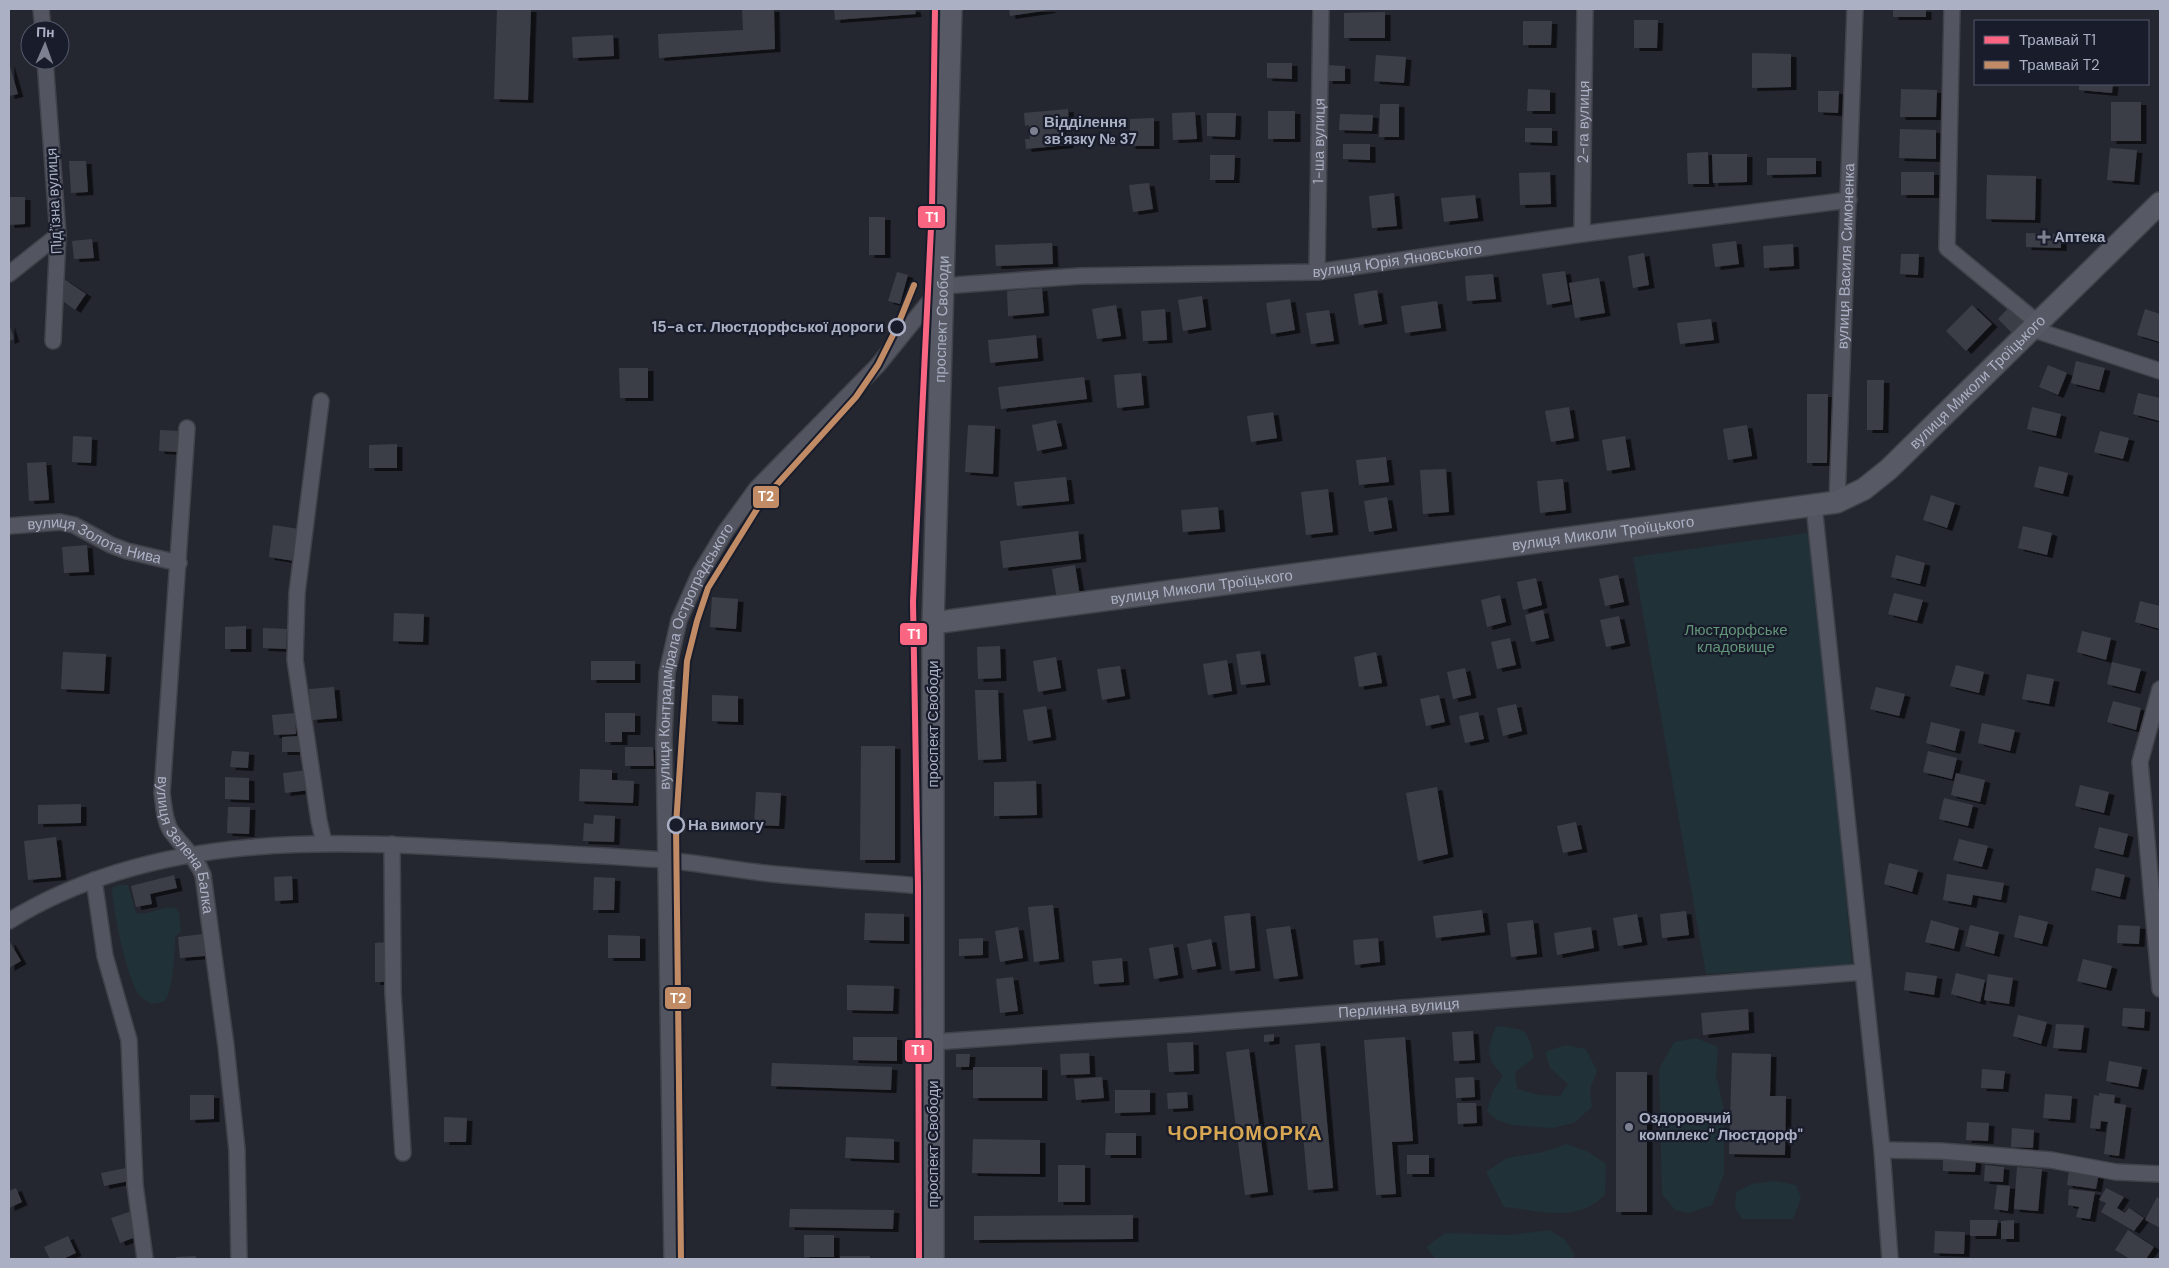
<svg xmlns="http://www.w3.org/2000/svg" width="2169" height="1268" font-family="'DM Sans',sans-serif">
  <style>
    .green { fill: #213138 }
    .building { fill: #3b3e47; filter: url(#shadow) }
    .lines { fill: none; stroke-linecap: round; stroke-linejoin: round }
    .street-casing { stroke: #40424a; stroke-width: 18 }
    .secondary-casing { stroke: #40424a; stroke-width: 24 }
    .street { stroke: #535560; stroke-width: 15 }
    .secondary { stroke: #575a64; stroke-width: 21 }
    .tram-1-casing { stroke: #181c2b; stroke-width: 10 }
    .tram-2-casing { stroke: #181c2b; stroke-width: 10 }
    .tram-1 { stroke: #fa6682; stroke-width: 6 }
    .tram-2 { stroke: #c18c65; stroke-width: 6 }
    .poi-dot { fill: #7c8090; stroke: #181c2b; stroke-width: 2 }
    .stop-dot { fill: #181c2b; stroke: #abb0c4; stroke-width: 2.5 }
    .labels { text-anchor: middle; stroke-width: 4.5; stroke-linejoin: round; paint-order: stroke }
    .poi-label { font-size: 15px; font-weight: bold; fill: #abb0c4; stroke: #181c2b; text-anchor: start }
    .street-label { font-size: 15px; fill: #abb0c4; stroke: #181c2b }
    .stop-label { font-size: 15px; font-weight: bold; fill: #abb0c4; stroke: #181c2b; text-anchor: end }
    .park-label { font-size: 15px; fill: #639578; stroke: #181c2b }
    .district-label { font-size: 20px; font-weight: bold; letter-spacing: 1px; fill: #d7a754; stroke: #181c2b }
    .line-badge { stroke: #181c2b; stroke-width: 2 }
    .badge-label { font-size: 14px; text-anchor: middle; font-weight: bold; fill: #fff }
  </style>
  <defs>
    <filter id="shadow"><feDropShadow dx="5.5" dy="3" stdDeviation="0" flood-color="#0009"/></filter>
  </defs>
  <rect width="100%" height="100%" fill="#242730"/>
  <path class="green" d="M1815,532L1852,965L1706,974L1633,557Z
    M119,885H128L136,913C150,916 162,905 176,908L179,913L181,931L175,937C175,949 173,997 163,1002C160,1003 154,1003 151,1004C148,1002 144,999 141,997C127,982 113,910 112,888Z
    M1496,1026C1527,1030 1527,1027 1534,1058L1515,1072L1517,1089L1540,1095L1560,1096L1568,1084L1550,1068L1545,1052L1565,1045L1586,1049L1597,1071L1590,1089L1592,1107L1574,1123L1552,1128L1512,1125L1497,1120L1487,1111L1493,1091L1503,1076C1485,1057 1487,1050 1496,1026Z
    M1696,1038L1718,1047L1716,1076L1724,1109V1174L1712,1205L1689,1213L1675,1210L1662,1194L1659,1069L1674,1042Z
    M1567,1144L1588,1152L1606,1164L1605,1195C1576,1224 1539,1210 1504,1207L1486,1172L1507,1158L1543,1152Z
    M1775,1181L1796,1185L1801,1198L1793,1219H1742L1735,1208L1736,1192L1752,1184Z
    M1549,1230L1564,1239L1575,1255L1572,1259H1436L1426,1247L1445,1233L1510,1235Z"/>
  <path class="building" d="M497,9H531L528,100L494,99Z
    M742,9H774L775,49L659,58L658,34L743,30Z
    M834,9H915L916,14L835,20Z
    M1009,9H1050V10L1010,16Z
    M1893,9H1926V17H1893Z
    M1385,12V38H1344V13Z
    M1634,20H1658L1657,48H1634Z
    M1523,21H1552L1551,45H1523Z
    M613,35L614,56L573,58L572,37Z
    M1752,53L1791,54V87L1752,88Z
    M1376,55L1406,57L1404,83L1374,81Z
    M9,63L18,94L9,96Z
    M1267,63H1292V79L1267,78Z
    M1327,65L1345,66V81H1327Z
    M2079,84H2113L2112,93L2079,90Z
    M1528,89L1550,90V111H1527Z
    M1901,89L1937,90L1936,117H1900Z
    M1818,91H1839L1838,113L1818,112Z
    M2111,102H2141V141H2111Z
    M1380,104H1399V137H1379Z
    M1068,109L1069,123H1060L1061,136H1067L1068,145L1026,149L1025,139H1030L1029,125L1025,126L1024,113Z
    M1268,111H1295V139H1268Z
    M1195,112L1197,139L1173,140L1172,113Z
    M1207,113H1236L1235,137L1207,136Z
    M1340,114L1373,115L1372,131L1339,130Z
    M1154,118V146H1130V119Z
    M1525,128H1552V143L1525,142Z
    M1900,129L1936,130V159L1899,158Z
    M1343,144H1370V160L1343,159Z
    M2110,148L2137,150L2134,182L2107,180Z
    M1708,152L1709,184H1688L1687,153Z
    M1712,154H1747V182L1713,183Z
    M1210,155H1235L1234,180H1210Z
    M1767,158H1816V174L1767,175Z
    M69,161H86L88,192L71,193Z
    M1550,172L1551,204L1520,205L1519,173Z
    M1901,172H1934V195H1901Z
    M1987,175L2036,176L2035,220L1986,219Z
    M1149,183L1153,209L1133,212L1129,185Z
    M1394,193L1397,226L1372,228L1369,196Z
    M1475,195L1478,218L1444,222L1441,198Z
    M9,197H25V224L9,225Z
    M869,217H885V255H869Z
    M2026,233L2061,234V248L2026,247Z
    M92,239L94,258L74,259L72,241Z
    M1736,241L1739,264L1715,267L1712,244Z
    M1052,243L1053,264L996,266L995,245Z
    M1793,244L1794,266L1764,268L1763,246Z
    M1644,253L1649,285L1633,288L1628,256Z
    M1901,254H1919L1918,275L1900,274Z
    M1565,271L1570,301L1547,305L1542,274Z
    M897,272L908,275L900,304L888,301Z
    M1493,274L1496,299L1467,301L1465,276Z
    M1599,278L1605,313L1575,318L1569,283Z
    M64,279L86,294L75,310L63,301Z
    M1042,288L1044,313L1008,316L1007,291Z
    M1377,290L1382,321L1359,325L1354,294Z
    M1202,296L1206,327L1183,331L1178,300Z
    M1290,299L1295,330L1271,334L1266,303Z
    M1437,301L1441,328L1405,333L1401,306Z
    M2012,304L2027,317L2012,333L1998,319Z
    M1116,305L1121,336L1097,339L1092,309Z
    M1972,305L1992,324L1966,351L1946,331Z
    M1165,309L1167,340L1143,341L1141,311Z
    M2145,309L2160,314V342L2137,335Z
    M1329,310L1334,341L1311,344L1306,313Z
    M1711,319L1714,340L1680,344L1677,323Z
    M9,324L14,339L9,341Z
    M1036,335L1038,358L990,363L988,340Z
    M2076,361L2105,368L2099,390L2071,383Z
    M2048,365L2067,373L2058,395L2039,387Z
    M619,368H648V398H620Z
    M1141,373L1144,405L1117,408L1114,375Z
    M1084,377L1087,399L1001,409L998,387Z
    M1867,380H1884L1883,430H1867Z
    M2138,393L2160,398V421L2133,414Z
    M1807,394H1828L1827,463H1807Z
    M1569,407L1574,438L1551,442L1545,411Z
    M2032,407L2061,414L2056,436L2027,429Z
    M1273,412L1277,438L1251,442L1247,416Z
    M1056,420L1062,446L1037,451L1032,425Z
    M968,425L995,426L993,474L965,472Z
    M1747,425L1752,456L1728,460L1723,429Z
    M160,430L179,431L178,452L159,451Z
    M2100,431L2129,438L2123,459L2094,452Z
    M73,436L92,437L91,463L72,462Z
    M1625,436L1630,467L1607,471L1602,440Z
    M397,444V468H369V445Z
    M1386,457L1389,482L1359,485L1356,460Z
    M46,462L49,500L29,501L27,463Z
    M2039,466L2068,473L2063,494L2034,487Z
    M1446,469L1449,512L1423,514L1420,470Z
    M1066,477L1069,501L1017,506L1014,482Z
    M1563,479L1566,510L1540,513L1537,481Z
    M1328,489L1333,532L1306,535L1301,492Z
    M1931,495L1955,503L1947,528L1923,520Z
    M1387,497L1392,528L1369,532L1364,501Z
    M1218,507L1220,529L1183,532L1181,510Z
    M273,525L299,529L294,561L269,557Z
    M2023,526L2052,533L2047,555L2018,548Z
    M1078,531L1081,559L1003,568L1000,541Z
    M87,545L89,572L64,573L62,547Z
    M1896,555L1925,563L1920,584L1891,577Z
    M1075,565L1080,596L1057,600L1052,569Z
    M1618,575L1624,602L1605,606L1599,579Z
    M1536,578L1542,605L1523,610L1517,582Z
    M1894,593L1923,600L1917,621L1888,614Z
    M1500,595L1506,622L1487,627L1481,600Z
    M712,597L738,599L736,629L710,627Z
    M2140,601L2160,606V629L2135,622Z
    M1543,610L1549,638L1531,642L1525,615Z
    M394,613L424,614L423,642L393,641Z
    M1619,616L1625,643L1606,647L1600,620Z
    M246,626V649H225V627Z
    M263,628L287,629L286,649L263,648Z
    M2082,631L2111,638L2106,660L2077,652Z
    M1510,638L1516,665L1497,669L1491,642Z
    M1000,646L1001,678L978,679L977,647Z
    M1260,651L1265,682L1241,685L1236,654Z
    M63,652L106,654L104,691L61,689Z
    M1376,652L1382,683L1359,687L1354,657Z
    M1056,657L1061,688L1038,692L1033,661Z
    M1227,660L1232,691L1208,695L1203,664Z
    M591,661H635V680H591Z
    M2112,662L2141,669L2135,691L2107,684Z
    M1956,665L1984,672L1979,693L1950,686Z
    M1120,666L1125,696L1102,700L1097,669Z
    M1465,668L1471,695L1453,699L1447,672Z
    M2027,674L2054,679L2049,704L2022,699Z
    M334,687L337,718L312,720L309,689Z
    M1876,687L1905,694L1899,716L1870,709Z
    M975,690H998L1001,759L978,760Z
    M712,695L738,696V722L712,721Z
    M1439,695L1445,722L1426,726L1420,699Z
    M2113,701L2141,708L2136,730L2107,722Z
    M1516,704L1522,731L1503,736L1497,708Z
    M1046,706L1051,737L1028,741L1023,710Z
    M1478,712L1484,739L1465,743L1459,716Z
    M295,713L296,734L274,735L272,715Z
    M605,713H635V732H622V742H605Z
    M1931,722L1960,729L1955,751L1926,743Z
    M1982,723L2015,730L2010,751L1978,743Z
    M299,736L300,752H282V737Z
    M861,746H895V860H860Z
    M625,747H653L654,766H625Z
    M232,751L249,752L248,768L230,767Z
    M1928,751L1957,758L1952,779L1923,772Z
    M580,769L612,770V780L634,781L633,803L579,801Z
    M308,770L310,790L285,793L283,773Z
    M1956,773L1985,780L1980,802L1951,795Z
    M225,777L249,778V800L225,799Z
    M1036,781L1037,815L994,816V782Z
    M2080,785L2109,792L2104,813L2075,806Z
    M1437,787L1448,854L1418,861L1406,793Z
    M756,792L781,793L779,826L754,825Z
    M1944,798L1973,805L1968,826L1939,819Z
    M81,804V823L38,824V805Z
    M228,807H250L249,834L227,833Z
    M594,815L615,816L614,842L583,841L584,823L593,824Z
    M1576,822L1582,849L1563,853L1557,826Z
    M2099,827L2128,834L2123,855L2094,848Z
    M56,837L61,877L28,880L24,841Z
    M1959,839L1988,846L1982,867L1953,860Z
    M1889,863L1918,870L1912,892L1884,884Z
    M2096,868L2125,875L2120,897L2091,890Z
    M1947,874L2004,883L2001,900L1973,895L1971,905L1943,900Z
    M174,875L177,888L150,894L152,904L136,907L131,886Z
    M292,876L293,900L275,901L274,877Z
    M594,877L615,878L614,910H593Z
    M1053,905L1059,959L1034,962L1028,907Z
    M1482,910L1485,932L1436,938L1433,916Z
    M1686,911L1689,935L1662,938L1660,914Z
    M865,913L904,914V941L864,940Z
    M1250,913L1255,968L1230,971L1224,916Z
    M1637,914L1642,942L1618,946L1613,918Z
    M2019,915L2048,922L2042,944L2014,937Z
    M1533,920L1537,954L1511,957L1507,923Z
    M1931,920L1959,928L1954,949L1925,942Z
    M1970,925L1999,932L1994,954L1965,946Z
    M2118,925L2140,926L2139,944L2117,943Z
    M1290,926L1298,976L1274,979L1266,929Z
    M1018,927L1023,958L1000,962L995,931Z
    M1591,927L1594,948L1557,955L1554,933Z
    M203,934L205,956L180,958L178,937Z
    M608,935L640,936V958H608Z
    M983,938V955L959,956V939Z
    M1378,938L1380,962L1355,965L1353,940Z
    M1211,939L1216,966L1192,970L1187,944Z
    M9,942H10L21,961L9,968Z
    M389,942L390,982H375V943Z
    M1173,944L1178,975L1154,979L1149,948Z
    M1122,958L1124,982L1094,984L1092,961Z
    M2083,959L2112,966L2106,988L2077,981Z
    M1906,972L1937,976L1934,995L1904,990Z
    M1956,973L1985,980L1980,1002L1951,994Z
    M1988,974L2013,978L2009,1004L1984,1000Z
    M1013,977L1018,1011L1000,1013L996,979Z
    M847,985L894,986L893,1011L847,1010Z
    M2123,1008L2145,1009L2144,1028L2122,1026Z
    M1748,1009L1749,1030L1703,1035L1701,1013Z
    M2018,1015L2047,1022L2041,1044L2013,1036Z
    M2056,1024L2084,1025L2081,1050L2053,1048Z
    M1473,1031L1475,1060L1454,1061L1452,1032Z
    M1274,1034V1041L1264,1042V1035Z
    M853,1037H897V1061L853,1060Z
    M1405,1037L1413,1141L1392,1142L1396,1194L1376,1195L1364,1040Z
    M1193,1042L1194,1071L1169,1072L1167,1043Z
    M1320,1043L1333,1188L1308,1190L1295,1045Z
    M1249,1049L1268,1192L1245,1195L1226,1052Z
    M1089,1053L1090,1074L1061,1075L1060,1054Z
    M1732,1053L1771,1054L1770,1096H1786L1785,1155L1729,1154Z
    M956,1054H970L969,1067H956Z
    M2109,1061L2142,1067L2138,1087L2106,1081Z
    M772,1063L892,1067L891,1090L771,1086Z
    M973,1067H1042V1098H973Z
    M1982,1069L2005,1071L2003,1089L1981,1088Z
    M1616,1072H1647V1212H1616Z
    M1102,1077L1104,1098L1076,1100L1074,1079Z
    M1474,1077L1475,1097L1456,1098L1455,1078Z
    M1115,1090H1150V1112L1115,1113Z
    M1187,1092L1188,1108L1168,1109L1167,1093Z
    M2099,1093L2115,1095L2114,1103L2126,1105L2119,1156L2104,1154L2108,1122L2101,1121L2100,1129L2090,1128L2094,1095L2099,1096Z
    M2045,1094L2072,1096L2070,1120L2043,1118Z
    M190,1095H214V1119L190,1120Z
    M1457,1103H1476L1477,1123L1458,1124Z
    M444,1117L467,1118L466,1142H444Z
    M1967,1122L1989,1123L1988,1141L1966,1140Z
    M2012,1128L2034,1130L2033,1148L2011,1147Z
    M1106,1133H1136V1155H1105Z
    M846,1137L894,1139V1160L845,1158Z
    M973,1139L1040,1140V1174L972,1173Z
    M1407,1155H1429V1174H1407Z
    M1943,1158L1976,1159L1975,1172L1943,1171Z
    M1058,1165H1085V1202H1058Z
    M1985,1165L2004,1167L2003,1182L1984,1181Z
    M131,1167L134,1180L104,1186L101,1173Z
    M2017,1167L2042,1169L2038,1211L2014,1209Z
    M2069,1170L2099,1173L2096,1189L2067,1185Z
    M1997,1185L2010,1186L2008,1211L1994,1209Z
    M16,1188L22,1202L9,1208V1191Z
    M2106,1188L2124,1197L2117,1208L2125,1213L2129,1208L2144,1218L2134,1231L2101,1212L2106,1203L2099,1200Z
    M2069,1189L2095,1192L2090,1219L2076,1217L2079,1207L2068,1205Z
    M2157,1197L2160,1199V1228L2145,1220Z
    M790,1209L894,1210L893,1229L789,1227Z
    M132,1211L141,1235L120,1243L111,1218Z
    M1133,1215V1239L974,1240V1216Z
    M1970,1220H1998L1996,1236H1970Z
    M2014,1220V1239H2001V1221Z
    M2128,1230L2154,1247L2146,1259H2130L2115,1250Z
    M1935,1231L1965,1232L1964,1254L1934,1253Z
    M804,1235H834V1257H804Z
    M68,1236L76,1253L63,1259H50L44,1247Z
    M196,1256V1259H176V1257Z
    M840,1256H870V1259H840Z"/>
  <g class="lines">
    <g class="street-casing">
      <g id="street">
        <path d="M41,9L43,30"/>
        <path d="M1952,9L1947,248L2038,323"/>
        <path d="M45,60L58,235L53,341"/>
        <path id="s1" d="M1582,234L1585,9"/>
        <path id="s2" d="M1317,272L1321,9"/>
        <path d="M9,274L58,235"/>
        <path d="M2032,329L2160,371"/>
        <path d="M321,401L297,593L295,660L319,821L324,843"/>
        <path id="s3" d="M187,428L162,793C164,806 164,820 171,831C182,846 196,857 203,875L226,1046L237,1150L239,1259"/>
        <path id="s4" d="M1837,502L1855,9"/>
        <path d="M1814,506L1882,1150L1890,1259"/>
        <path id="s5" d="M9,526L60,522L74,525L111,545L127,551L179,563"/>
        <path d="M2160,689L2140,762L2160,989"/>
        <path d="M392,844L393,993L403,1153"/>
        <path d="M94,880L105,956L129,1040L135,1185L145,1259"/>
        <path d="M9,921C161,827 344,841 514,851C565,854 615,856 665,860C698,863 731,869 764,873C820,879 877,882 933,887"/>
        <path id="s6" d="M934,1042L1195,1024L1863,972"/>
        <path d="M1882,1150L1941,1151L2051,1160L2116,1172L2160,1174"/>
        <path id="s7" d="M672,1259L664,738L667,673L679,620L699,575L725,532L757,488L878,365L942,286L1080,276L1317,272L1582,234L1849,200"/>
      </g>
    </g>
    <g class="secondary-casing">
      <g id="secondary">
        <path id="s8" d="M933,623L1837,502L1864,489L1889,469L2160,203"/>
        <path id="s9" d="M933,1259V623L951,9"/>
      </g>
    </g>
    <use href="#street" class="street"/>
    <use href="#secondary" class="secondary"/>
    <g class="tram-1-casing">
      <path id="tram-1" d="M919,1259L918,886L913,602L932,207L935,9"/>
    </g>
    <g class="tram-2-casing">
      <path id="tram-2" d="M681,1259L676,825L687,661L697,621L708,588L762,501L856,397L878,365L897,327L914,285"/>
    </g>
    <use href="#tram-1" class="tram-1"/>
    <use href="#tram-2" class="tram-2"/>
  </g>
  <g class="poi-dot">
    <circle cx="1034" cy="131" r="5"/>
    <path d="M2041.5 229.5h5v5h5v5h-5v5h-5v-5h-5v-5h5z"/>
    <circle cx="1629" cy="1127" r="5"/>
  </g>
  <g class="stop-dot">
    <circle cx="897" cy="327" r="8"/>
    <circle cx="676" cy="825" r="8"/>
  </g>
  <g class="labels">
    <g class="poi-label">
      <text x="1044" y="127">Відділення<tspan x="1044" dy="17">зв'язку № 37</tspan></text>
      <text x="2054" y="242">Аптека</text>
      <text x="1639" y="1123">Оздоровчий<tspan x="1639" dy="17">комплекс" Люстдорф"</tspan></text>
    </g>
    <g class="street-label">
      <text dy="5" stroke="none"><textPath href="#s1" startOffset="112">2-га вулиця</textPath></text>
      <text dy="5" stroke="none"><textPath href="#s2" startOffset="131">1-ша вулиця</textPath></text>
      <text transform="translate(54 201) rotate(-93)" y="5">Підʼїзна вулиця</text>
      <text dy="5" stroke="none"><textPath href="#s4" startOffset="246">вулиця Василя Симоненка</textPath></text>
      <text dy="5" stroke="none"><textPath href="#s7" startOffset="1525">вулиця Юрія Яновського</textPath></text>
      <text dy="5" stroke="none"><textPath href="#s9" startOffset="940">проспект Свободи</textPath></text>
      <text dy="5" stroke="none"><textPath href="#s8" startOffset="1098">вулиця Миколи Троїцького</textPath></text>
      <text dy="5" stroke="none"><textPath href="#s8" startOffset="676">вулиця Миколи Троїцького</textPath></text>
      <text dy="5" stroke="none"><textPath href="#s5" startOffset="89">вулиця Золота Нива</textPath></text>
      <text dy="5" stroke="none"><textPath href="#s8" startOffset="271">вулиця Миколи Троїцького</textPath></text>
      <text dy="5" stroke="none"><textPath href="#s7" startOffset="609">вулиця Контрадмірала Остроградського</textPath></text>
      <text transform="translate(933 724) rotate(-90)" y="5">проспект Свободи</text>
      <text dy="5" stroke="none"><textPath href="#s3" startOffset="424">вулиця Зелена Балка</textPath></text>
      <text dy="5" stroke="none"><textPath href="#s6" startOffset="466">Перлинна вулиця</textPath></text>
      <text transform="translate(933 1144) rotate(-90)" y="5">проспект Свободи</text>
    </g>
    <g class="stop-label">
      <text x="884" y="332">15-а ст. Люстдорфської дороги</text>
      <text x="688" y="830" text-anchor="start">На вимогу</text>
    </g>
    <g class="park-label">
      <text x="1736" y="635">Люстдорфське<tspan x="1736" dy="17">кладовище</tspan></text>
    </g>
    <g class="district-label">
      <text x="1245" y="1140">ЧОРНОМОРКА</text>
    </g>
  </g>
  <g class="line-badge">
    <rect x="917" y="205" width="29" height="24" rx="5" fill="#fa6682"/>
    <rect x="752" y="485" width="28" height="24" rx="5" fill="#c18c65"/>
    <rect x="899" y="622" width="29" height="24" rx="5" fill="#fa6682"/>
    <rect x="664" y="986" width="28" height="24" rx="5" fill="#c18c65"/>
    <rect x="904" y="1039" width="29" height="24" rx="5" fill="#fa6682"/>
  </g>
  <g class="badge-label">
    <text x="932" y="222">T1</text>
    <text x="766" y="501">T2</text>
    <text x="914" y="639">T1</text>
    <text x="678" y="1003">T2</text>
    <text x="918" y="1055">T1</text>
  </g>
  <rect width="2169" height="1268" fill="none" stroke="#abb0c4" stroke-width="20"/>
  <rect x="1974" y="20" width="175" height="65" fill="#181c2b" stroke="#535768"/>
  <rect x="1984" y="36" width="25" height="8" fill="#fa6682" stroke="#535768"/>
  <text x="2019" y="45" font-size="15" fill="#abb0c4">Трамвай T1</text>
  <rect x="1984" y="61" width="25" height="8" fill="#c18c65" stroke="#535768"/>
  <text x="2019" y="70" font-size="15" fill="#abb0c4">Трамвай T2</text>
  <g transform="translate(45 45) rotate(2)"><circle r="24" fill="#181c2b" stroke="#535768"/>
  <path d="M0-4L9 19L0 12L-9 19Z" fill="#7c8090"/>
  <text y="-8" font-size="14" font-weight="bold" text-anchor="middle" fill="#abb0c4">Пн</text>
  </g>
</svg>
